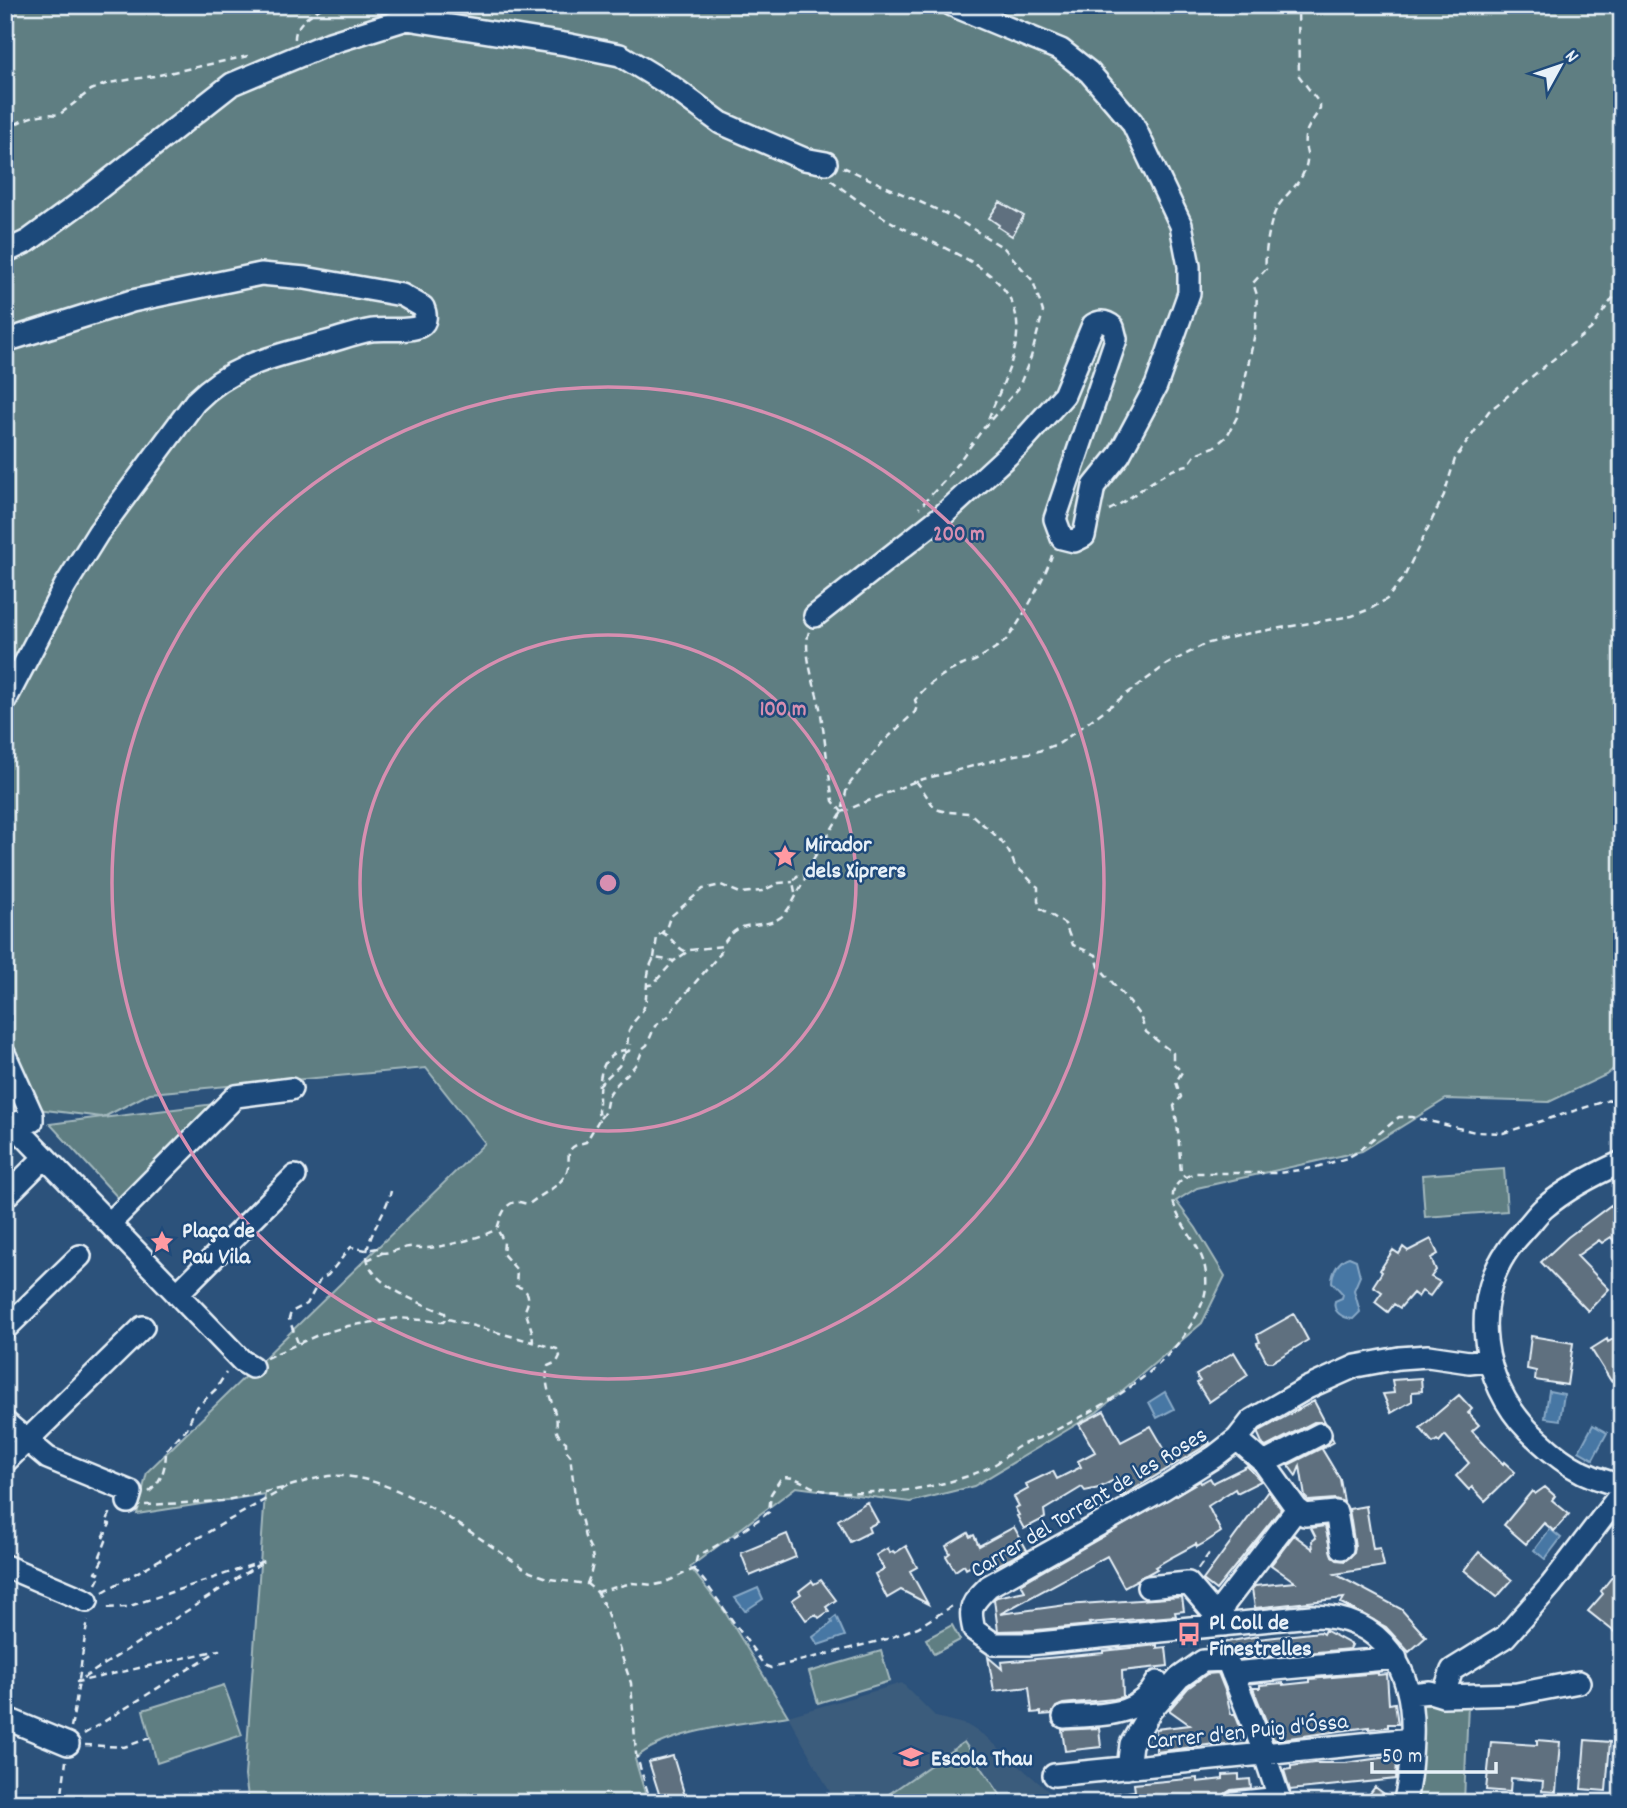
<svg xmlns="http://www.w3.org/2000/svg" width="1627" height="1808" font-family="Dekko,sans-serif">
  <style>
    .built { fill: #3b5b7c }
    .green { fill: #5e7e82; stroke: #a3b8bd; stroke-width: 2 }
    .water { fill: #4777a4; stroke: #87a8c6; stroke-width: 2 }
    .building { fill: #5e707f; stroke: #e8f1f8; stroke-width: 2 }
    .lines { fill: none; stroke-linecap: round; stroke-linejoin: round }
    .minor-casing { stroke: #e8f1f8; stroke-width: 26 }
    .path { stroke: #e8f1f8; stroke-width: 2.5; stroke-dasharray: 7 5; stroke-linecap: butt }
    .minor { stroke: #1f4a7a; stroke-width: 21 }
    .ring { fill: none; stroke: #d78fb1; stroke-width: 3.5 }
    .labels { text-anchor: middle; stroke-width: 5; stroke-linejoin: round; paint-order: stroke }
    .poi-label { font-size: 23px; font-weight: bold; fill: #e8f1f8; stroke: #1f4a7a; text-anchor: start }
    .street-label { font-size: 23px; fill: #e8f1f8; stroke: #1f4a7a }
    .centre { fill: #d78fb1; stroke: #1f4a7a; stroke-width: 3.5 }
    .ring-label { font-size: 21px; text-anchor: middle; font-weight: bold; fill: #d78fb1; stroke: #1f4a7a; stroke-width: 5; stroke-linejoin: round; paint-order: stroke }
  </style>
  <rect width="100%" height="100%" fill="#2c527b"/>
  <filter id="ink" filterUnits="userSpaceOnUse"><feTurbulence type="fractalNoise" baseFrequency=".0143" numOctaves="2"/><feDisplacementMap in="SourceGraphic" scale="14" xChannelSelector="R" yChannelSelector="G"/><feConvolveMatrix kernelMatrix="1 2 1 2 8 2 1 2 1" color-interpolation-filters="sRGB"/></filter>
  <g filter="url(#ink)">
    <path class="built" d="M902,1683L936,1717L967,1725L985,1736L1062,1803H836L788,1716Z"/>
    <path class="green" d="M5,5H1622V1062L1606,1075L1549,1102L1446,1099L1362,1151L1197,1188L1176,1201L1196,1228L1225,1276L1202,1323L1097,1412L974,1486L910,1502L796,1487L690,1567L725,1612L788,1716C746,1723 665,1730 635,1759L648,1803H249L245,1776L265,1494L137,1514L147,1472L485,1143L426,1068L150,1093L102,1118L222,1103L121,1201L50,1124L102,1117L5,1105Z
      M1504,1169L1507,1211L1425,1217L1422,1175Z
      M952,1625L960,1640L934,1654L926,1639Z
      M881,1651L890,1681L818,1703L809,1672Z
      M224,1685L242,1735L157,1763L143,1710Z
      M1468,1703L1464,1803H1417L1420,1784V1705Z
      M964,1742L1006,1803H876Z"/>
    <path class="water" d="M1349,1257L1356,1260L1360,1276L1354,1290L1360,1312L1353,1319C1343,1318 1332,1312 1335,1301L1342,1298L1343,1294L1332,1282C1332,1272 1339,1260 1349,1257Z
      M1549,1391L1564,1394L1560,1420L1545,1418Z
      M1165,1392L1174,1409L1157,1418L1149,1402Z
      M1593,1425L1607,1433L1593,1459L1579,1451Z
      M1550,1529L1561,1538L1545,1559L1534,1550Z
      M758,1588L763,1599L745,1611L735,1598Z
      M836,1616L845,1636L818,1645L813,1637L832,1623L831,1620Z"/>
    <path class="building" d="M1000,202L1024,216L1012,236L998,227L999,225L989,218Z
      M1611,1205L1622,1219V1252L1611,1237L1602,1243L1599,1240L1577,1256L1609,1289L1588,1311L1541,1262L1568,1237Z
      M1431,1239L1438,1254L1431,1258L1436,1270L1431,1277L1440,1282L1430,1296L1422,1291L1418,1297L1413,1293L1400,1308L1394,1304L1388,1312L1375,1302L1382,1292L1373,1286L1382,1272L1380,1270L1393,1250L1399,1254L1403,1247L1408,1251Z
      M1294,1314L1308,1340L1272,1362H1267L1257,1343L1260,1342L1257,1335Z
      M1622,1334V1374L1611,1381L1591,1349L1607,1339L1608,1342Z
      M1531,1336L1573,1343L1567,1385L1535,1380L1536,1371L1527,1369Z
      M1234,1352L1248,1375L1209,1402L1197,1383L1200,1381L1196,1375Z
      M1421,1378L1422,1391L1412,1392V1401L1391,1413L1383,1394L1394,1393L1392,1380Z
      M1459,1395L1472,1409L1468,1413L1479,1425L1472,1431L1503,1464L1504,1462L1515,1472L1485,1501L1472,1487L1469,1490L1456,1476L1469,1463L1445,1435L1439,1442L1437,1440L1433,1443L1420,1428Z
      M1314,1401L1325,1422H1314L1266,1447L1263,1445L1258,1434L1261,1430Z
      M1104,1411L1121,1442L1151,1426L1169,1457L1207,1437L1210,1443L1121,1497L1112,1481L1099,1488L1085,1491L1082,1487L1044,1510L1045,1518L1024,1529L1017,1516L1019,1515L1015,1508L1019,1506L1014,1497L1028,1489L1026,1484L1053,1471L1057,1479L1081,1467L1078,1461L1095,1452L1079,1424Z
      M1332,1438L1334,1442L1322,1449L1340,1479L1344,1502L1335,1499L1309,1501L1305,1497L1300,1466L1296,1476L1288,1465L1326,1446Z
      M1247,1466L1261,1481L1237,1493L1235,1489L1208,1506L1221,1532L1206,1542L1197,1547L1196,1544L1172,1557L1155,1567L1157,1569L1124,1587L1107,1556L1000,1614L1066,1605L1182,1597L1184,1611L1175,1612L1176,1616L1089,1623L1090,1625L1037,1630L998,1631L994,1599L997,1597L1025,1591L1021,1584L1029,1579L1200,1481L1201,1483L1210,1478L1213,1483Z
      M1545,1487L1555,1496L1552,1500L1569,1514L1554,1531L1544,1523L1526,1544L1504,1525L1532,1491L1535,1494Z
      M1268,1491L1281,1509L1216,1590L1203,1580Z
      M867,1502L878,1522L868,1527L870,1532L850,1542L838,1520Z
      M1366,1506L1373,1549L1380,1548L1384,1566L1335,1574L1401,1609L1426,1637L1409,1652L1386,1627L1341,1603L1344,1598L1255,1608L1252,1589L1255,1586L1295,1582L1271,1565L1294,1535L1313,1549L1312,1541L1316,1538L1311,1528L1325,1526L1332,1556L1337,1560L1345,1561L1354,1553L1355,1547L1349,1509Z
      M1014,1527L1027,1550L996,1566L990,1556L966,1569L964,1565L955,1571L946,1556L950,1553L946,1546L968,1533L970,1537L974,1535L979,1546Z
      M787,1534L796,1557L750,1576L741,1553Z
      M906,1546L917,1567L910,1571L928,1604L901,1590L887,1598L875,1574L884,1569L876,1555L888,1548L890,1553L893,1551L895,1553Z
      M1479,1552L1512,1580L1497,1597L1464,1570Z
      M1612,1577L1622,1584V1638L1588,1611L1603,1594L1601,1591Z
      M821,1580L836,1600L826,1607L829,1611L819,1618L816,1614L806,1620L792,1600L801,1594L799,1591L812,1581L814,1584Z
      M1325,1630L1352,1645L1350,1649L1241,1659L1233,1649L1206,1646L1258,1636V1639L1320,1632L1323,1634Z
      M1157,1645V1648L1166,1647L1168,1666L1122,1671L1123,1697L1114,1699L1063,1704L1056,1707L1052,1714L1041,1715V1712L1032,1713L1029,1687L994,1691L988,1657L1002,1669L1001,1662L1103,1653V1651Z
      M1218,1673L1226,1693L1231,1714H1235L1245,1740L1235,1741V1744L1215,1746V1744L1156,1752V1729L1190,1725L1169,1710L1188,1688L1207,1674Z
      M1378,1673V1675L1387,1674L1389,1704L1395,1703L1398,1724H1388V1727L1369,1729V1727L1275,1740L1273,1738L1253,1688H1260V1685L1283,1683V1685L1310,1682V1679Z
      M1099,1728L1101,1747L1065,1751L1062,1730Z
      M1537,1740L1560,1742L1556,1792L1542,1791L1543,1781L1511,1778L1510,1792L1486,1790L1491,1742L1537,1745Z
      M1585,1740L1610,1742L1606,1791L1581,1789Z
      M673,1756L687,1803H662L649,1762Z
      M1388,1757V1760L1397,1759L1396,1779L1290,1790L1284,1770L1291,1769V1766L1314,1763H1345Z
      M1239,1774V1780L1250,1779L1251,1788L1231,1790L1221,1797L1175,1803H1111L1110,1794L1135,1791L1134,1784L1197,1778V1782L1223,1779V1775Z
      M1375,1787L1391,1799V1803H1363Z"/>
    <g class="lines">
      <g class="minor-casing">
        <path id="minor" d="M5,252L28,241L88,197L232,84L330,43L407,19L565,44L620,55L671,86L721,123L804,159L826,163
          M5,341L132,301L261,274L305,278L402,295L423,307C426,314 427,322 420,326C410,332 384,328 372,330C354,333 337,340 320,344C271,357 232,365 195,402L98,533L65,586L5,701
          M815,616L942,516L1020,444L1064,395L1093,325C1101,320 1106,321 1113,327L1116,339L1055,519L1062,538L1074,541L1084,536L1094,486L1119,455L1156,386L1189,293V266L1181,225L1132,122L1089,72L1061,50L952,5
          M5,1055L32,1115V1121L5,1124
          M12,1123L242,1361L252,1367
          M1622,1162C1595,1174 1566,1189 1544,1208C1537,1214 1532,1222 1526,1228C1520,1235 1514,1241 1509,1248C1469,1303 1482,1383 1528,1430C1556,1458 1582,1478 1622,1485
          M5,1197L45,1157
          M110,1223L236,1096L291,1089
          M177,1294L295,1176
          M5,1329L80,1256
          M5,1422L48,1458L131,1492L128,1502
          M1237,1439L1264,1463L1297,1509L1305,1515L1336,1512L1342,1548
          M5,1462L143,1327
          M1264,1463L1320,1434
          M5,1566L87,1601
          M1148,1587L1188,1583L1224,1625
          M1224,1625L1222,1610L1225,1603L1297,1509
          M1232,1673L1396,1658
          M1410,1694L1430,1692L1443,1696L1517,1694L1579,1682
          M1443,1696L1452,1670L1505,1637L1551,1585L1622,1492
          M1064,1717C1100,1714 1138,1719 1157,1682
          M5,1718L68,1744
          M1128,1768L1131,1744L1151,1710L1179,1678L1203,1661L1227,1660L1261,1744L1281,1803
          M1054,1775L1412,1739
          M1233,1803L1280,1798
          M1404,1803C1410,1782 1411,1761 1412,1739C1415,1672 1385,1615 1311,1616L1029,1644H994L974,1630C968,1606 972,1603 989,1586L1163,1489L1214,1457L1237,1439L1252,1420L1307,1388L1356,1366L1399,1358L1428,1356L1469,1362L1488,1360"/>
      </g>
      <path class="path" d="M480,13L488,5
        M295,39C294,23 314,12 327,5
        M5,130C24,119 37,112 59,115L91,90L108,83L154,76L248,56
        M843,167L953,217L1004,248L1033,281L1043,312L1031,357L1018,389L986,425L945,480L919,508
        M831,180C855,199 880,217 907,230C958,256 1034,277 1014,352C1008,376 996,399 987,422
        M1109,510C1136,497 1159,471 1188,465L1196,454L1214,447L1227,436L1237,417L1255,333L1257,295L1253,283L1266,269C1264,255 1270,216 1279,205C1288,192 1300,184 1305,169C1311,151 1303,150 1305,137C1307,126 1316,117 1320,108V104L1299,76L1298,5
        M809,632C802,651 816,688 820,708C825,739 828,770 833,801L842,812
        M916,781C941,813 926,811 970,813C989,831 1008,841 1015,867C1025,872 1029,881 1038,887V901L1040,908L1065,924L1073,945L1096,955L1099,967L1131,1004L1140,1016L1146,1032L1173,1053V1063L1182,1072L1176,1082L1181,1097L1174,1106C1179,1129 1179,1150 1181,1173L1185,1177
        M842,812L916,781L1015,755L1036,752L1060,743L1166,665L1205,644L1245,634L1352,616L1370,609L1387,599L1404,577L1444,495L1455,459L1489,411L1591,329L1622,285
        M795,892L793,882L797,876L804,874
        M661,932C674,939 676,948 687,952
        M654,958L657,937L666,929L670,917L703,889L721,885L740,893L762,891L779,883L793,882
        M646,986L653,984L674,961
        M624,1053L629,1051L630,1044
        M598,1086L619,1066L624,1054
        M600,1118C608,1111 605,1101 610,1093C621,1076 639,1069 642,1049L647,1045L655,1026L670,1015L674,1007L720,954L722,946
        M367,1260L382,1253
        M448,1319L533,1342
        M298,1343L289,1319L291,1312L307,1304L320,1280L328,1275L351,1247L366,1250L378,1248L382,1253C393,1253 399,1248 409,1247C420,1246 410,1248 420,1248C438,1249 481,1238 497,1229
        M266,1358L318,1335L348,1326L399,1318L443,1322L446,1319L445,1313C421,1303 358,1282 368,1247C373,1227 386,1211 391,1191
        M290,1486C308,1481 325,1474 343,1476C405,1480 479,1539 530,1572L550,1579L587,1584L597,1592L605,1607L631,1683L636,1754L651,1803
        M149,1492C162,1481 166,1467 166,1450L187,1428L195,1409L216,1389L226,1373
        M145,1505L222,1501L284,1488
        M694,1569L705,1582L764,1665L771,1668L887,1639L918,1627L954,1605
        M1198,1569L1211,1551
        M96,1584L101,1574L96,1572L104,1557L100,1556L106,1541L102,1540L110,1524L106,1523L112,1509
        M587,1584C594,1564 596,1558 586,1540C582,1531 585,1521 577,1513L570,1455L566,1450V1442C563,1440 560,1437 558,1434C555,1428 558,1423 556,1417C552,1400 543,1384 548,1366L557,1362L560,1356L557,1349L533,1342L532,1331L525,1310C531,1298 529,1289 516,1286L517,1270L503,1254L504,1242L497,1229C500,1220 504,1201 518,1202C522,1202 525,1204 529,1204C541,1194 561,1187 567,1171C572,1156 561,1148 586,1142L600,1118C596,1111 599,1109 599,1101C599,1081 599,1054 625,1050C629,1043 627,1035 630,1028C634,1019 643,1014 645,1004C648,988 645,973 654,958L674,961L690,950L722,946C741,914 760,932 781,917C791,909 798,891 805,879L804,874L842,812L847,787L882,743L915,712L917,706L915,700C927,684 944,673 963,665C967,663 974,662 978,659C987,653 997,648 1005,641C1018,628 1047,573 1052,555
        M103,1592L289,1486
        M597,1592L632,1583L654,1585L664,1583L694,1569L697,1557L703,1553L738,1534L769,1512L771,1494L781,1478C797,1474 806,1487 821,1490C838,1493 867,1492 885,1492C918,1491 968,1480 997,1463C1005,1458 1011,1451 1018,1447C1027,1441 1038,1439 1048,1434C1098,1409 1155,1379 1187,1331C1198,1314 1208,1297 1206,1277C1206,1268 1203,1259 1199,1251C1187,1226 1149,1189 1195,1173H1278L1313,1168L1347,1158L1356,1153L1399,1117H1412L1475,1132L1503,1133L1622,1096
        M71,1727C79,1691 81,1656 88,1620
        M84,1734L219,1650L77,1682L264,1561L127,1607L105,1608
        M85,1745L124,1747L150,1738
        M61,1803L66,1761"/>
      <use href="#minor" class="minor"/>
    </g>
  </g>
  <g class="ring">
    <circle cx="608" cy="883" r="248"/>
    <circle cx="608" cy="883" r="496"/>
  </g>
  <defs>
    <g id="sight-bare" transform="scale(1.89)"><path d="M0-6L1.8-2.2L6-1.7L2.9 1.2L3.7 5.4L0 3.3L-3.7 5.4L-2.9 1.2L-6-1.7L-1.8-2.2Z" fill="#ff9aa2" stroke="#1f4a7a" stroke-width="2.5" paint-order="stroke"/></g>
    <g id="bus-bare" transform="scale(1.89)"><path d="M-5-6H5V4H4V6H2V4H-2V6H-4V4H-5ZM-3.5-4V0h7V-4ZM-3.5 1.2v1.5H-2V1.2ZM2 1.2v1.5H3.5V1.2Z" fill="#ff9aa2" stroke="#1f4a7a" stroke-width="2.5" paint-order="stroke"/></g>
    <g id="school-bare" transform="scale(1.89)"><path d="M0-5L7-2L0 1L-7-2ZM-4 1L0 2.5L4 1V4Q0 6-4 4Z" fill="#ff9aa2" stroke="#1f4a7a" stroke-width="2.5" paint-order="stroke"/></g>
  </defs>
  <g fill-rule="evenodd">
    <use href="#sight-bare" x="785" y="856"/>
    <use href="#sight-bare" x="162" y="1242"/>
    <use href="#bus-bare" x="1189" y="1634"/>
    <use href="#school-bare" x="911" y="1757"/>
  </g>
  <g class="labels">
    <g class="poi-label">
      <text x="805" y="851">Mirador<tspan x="805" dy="26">dels Xiprers</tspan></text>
      <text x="182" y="1237">Plaça de<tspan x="182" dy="26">Pau Vila</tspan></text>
      <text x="1209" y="1629">Pl Coll de<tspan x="1209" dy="26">Finestrelles</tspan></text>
      <text x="931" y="1765">Escola Thau</text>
    </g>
    <g class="street-label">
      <text transform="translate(1088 1501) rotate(-31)" y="8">Carrer del Torrent de les Roses</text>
      <text transform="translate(1247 1730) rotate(-6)" y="8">Carrer d'en Puig d'Óssa</text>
    </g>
  </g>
  <circle cx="608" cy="883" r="10" class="centre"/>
  <g class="ring-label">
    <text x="959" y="540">200 m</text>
    <text x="783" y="715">100 m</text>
  </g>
  <rect width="1627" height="1808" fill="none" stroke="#1f4a7a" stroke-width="28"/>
  <rect x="14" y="14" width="1599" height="1780" fill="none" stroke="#e8f1f8" stroke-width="2.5" filter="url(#ink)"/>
  <g transform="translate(1560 66) rotate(50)" stroke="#1f4a7a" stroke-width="5" paint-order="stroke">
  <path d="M0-5L12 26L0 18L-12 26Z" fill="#e8f1f8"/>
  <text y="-10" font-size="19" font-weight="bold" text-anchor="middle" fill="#e8f1f8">N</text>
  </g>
  <path d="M1372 1762v10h124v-10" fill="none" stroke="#e8f1f8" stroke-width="3.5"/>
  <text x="1382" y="1762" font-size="21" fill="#e8f1f8" stroke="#1f4a7a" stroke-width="5" paint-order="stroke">50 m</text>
</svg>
